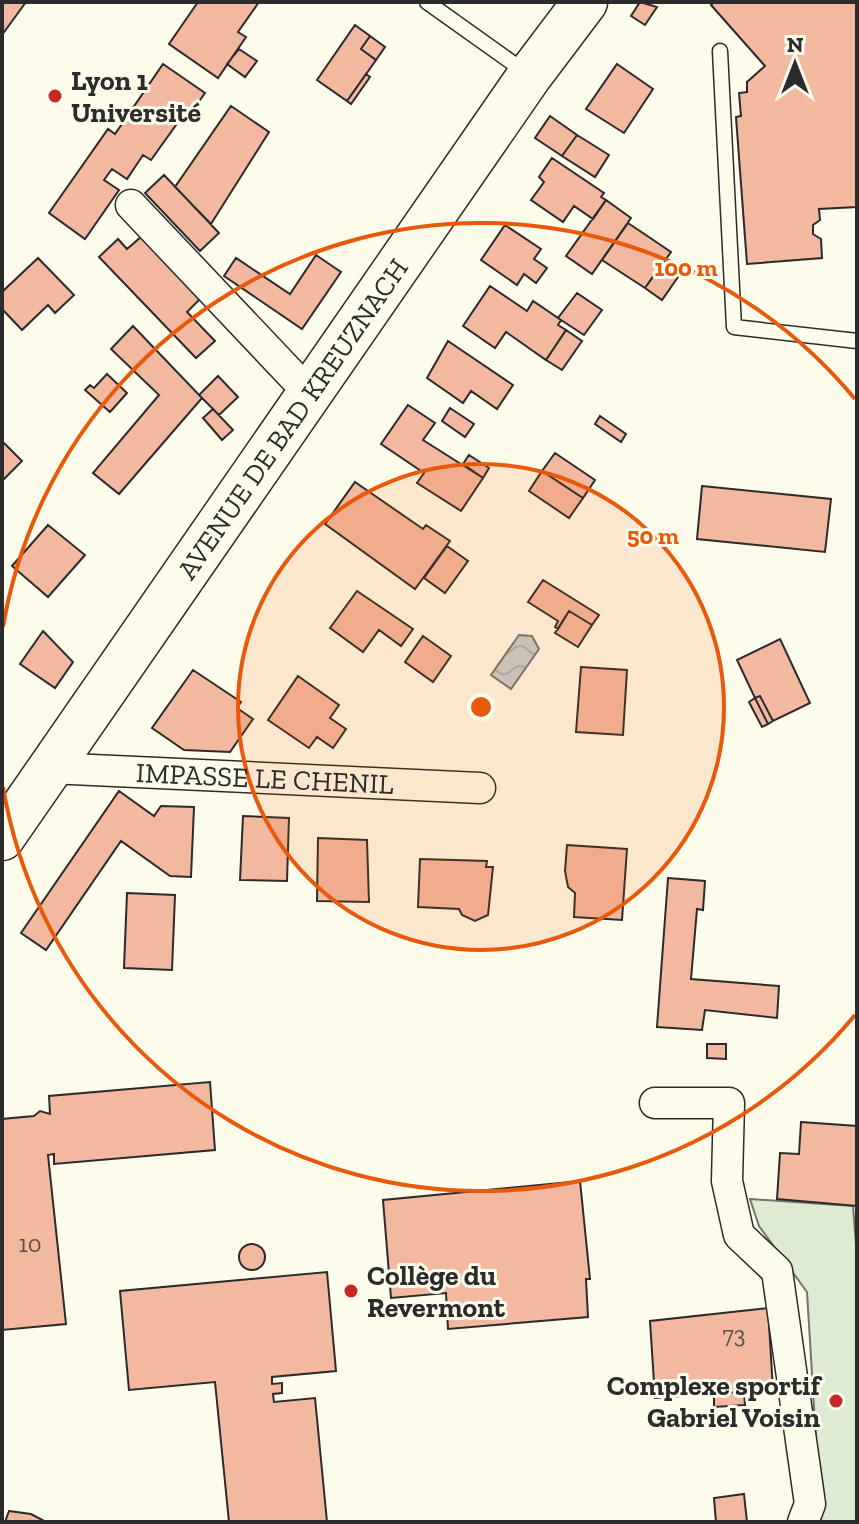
<svg xmlns="http://www.w3.org/2000/svg" width="859" height="1524" font-family="'Zilla Slab',serif">
  <style>
    .pitch { fill: #deebd1; stroke: #74746e; stroke-width: 2 }
    .water { fill: url(#water-waves); stroke: #74746e; stroke-width: 2 }
    .building { fill: #f2b8a0; stroke: #2b2b2b; stroke-width: 2 }
    .lines { fill: none; stroke-linecap: round; stroke-linejoin: round }
    .service-casing { stroke: #2b2b2b; stroke-width: 17 }
    .minor-casing { stroke: #2b2b2b; stroke-width: 33 }
    .primary-casing { stroke: #2b2b2b; stroke-width: 47 }
    .service { stroke: #fdfbea; stroke-width: 14 }
    .minor { stroke: #fdfbea; stroke-width: 30 }
    .primary { stroke: #fdfbea; stroke-width: 44 }
    .ring { fill: none; stroke: #e8590c; stroke-width: 4 }
    .poi-dot { fill: #c62828; stroke: #fdfbea; stroke-width: 3 }
    .labels { text-anchor: middle; stroke-width: 6; stroke-linejoin: round; paint-order: stroke }
    .number-label { font-size: 24px; fill: #5d4e48 }
    .poi-label { font-size: 28px; font-weight: bold; fill: #2b2b2b; stroke: #fdfbea; text-anchor: start }
    .street-label { font-size: 28px; fill: #2b2b2b; stroke: #fdfbea }
    .centre { fill: #e8590c; stroke: #fdfbea; stroke-width: 4 }
    .ring-label { font-size: 24px; text-anchor: middle; font-weight: bold; fill: #e8590c; stroke: #fdfbea; stroke-width: 6; stroke-linejoin: round; paint-order: stroke }
  </style>
  <defs>
    <pattern id="water-waves" width="16" height="10" patternUnits="userSpaceOnUse" patternTransform="scale(2)"><rect width="16" height="10" fill="#c7d0d0"/><path d="M0 5q4-4 8 0t8 0" fill="none" stroke="#abb3b3"/></pattern>
  </defs>
  <rect width="100%" height="100%" fill="#fdfbea"/>
  <path class="pitch" d="M750,1199L853,1206L857,1258V1522H821L807,1292L759,1226Z"/>
  <path class="water" d="M519,635L532,636L539,649L511,689L491,675Z"/>
  <path class="building" d="M2,2H26L2,35Z
    M198,2H259L238,32L246,37L218,78L169,44Z
    M640,2L657,7L645,25L631,16Z
    M714,2H857V207L819,209L820,220L813,225V234L821,239L822,258L747,264L736,117L741,116L739,93L747,92V82L765,66L711,5Z
    M355,25L370,36L361,49L376,60L347,101L317,80Z
    M370,36L385,47L376,60L361,49Z
    M239,49L257,61L245,77L227,64Z
    M163,64L205,93L188,117L184,114L151,160L143,155L127,179L112,169L104,180L119,190L85,239L49,213L108,129L115,134Z
    M617,64L653,89L624,133L586,109Z
    M366,74L370,77L351,104L347,101Z
    M231,106L269,132L211,224L175,187Z
    M550,116L577,135L562,156L535,138Z
    M577,135L609,155L595,177L562,156Z
    M552,158L604,193L601,197L606,200L593,219L574,206L563,222L531,200L544,182L539,177Z
    M164,175L219,233L200,251L145,193Z
    M606,200L631,218L592,274L566,256Z
    M628,223L671,252L645,288L602,260Z
    M505,225L541,249L534,259L547,268L536,283L524,274L517,285L481,260Z
    M141,237L200,299L187,312L215,341L196,358L99,257L118,239L127,249Z
    M316,255L341,272L302,329L224,276L236,258L290,294Z
    M38,258L74,295L55,313L48,305L22,330L2,309V292Z
    M661,265L678,277L662,300L645,288Z
    M490,286L527,311L533,301L561,320L558,325L566,330L546,360L506,332L495,348L463,326Z
    M577,293L602,310L584,335L558,318Z
    M133,326L202,398L119,494L93,473L159,395L111,349Z
    M566,330L582,341L562,370L546,360Z
    M448,341L513,385L497,409L471,391L463,403L427,378Z
    M107,374L127,393L110,412L85,390L90,385L94,388Z
    M218,376L238,397L219,415L199,395Z
    M408,405L435,423L423,440L483,478L461,511L417,483L424,473L381,444Z
    M450,408L474,424L465,437L442,421Z
    M213,409L233,430L222,440L203,418Z
    M600,416L626,434L621,442L595,424Z
    M2,441L22,461L2,481Z
    M555,453L595,480L583,498L542,471Z
    M469,455L489,468L483,478L463,464Z
    M542,471L583,498L569,518L529,491Z
    M355,482L423,529L426,525L450,541L415,589L325,524Z
    M702,486L831,499L825,552L697,539Z
    M48,525L85,555L48,597L12,566Z
    M447,546L468,561L445,593L424,578Z
    M543,580L599,615L592,625L569,611L558,629L555,627L558,621L528,602Z
    M357,591L413,629L401,646L379,630L363,652L330,628Z
    M569,611L592,625L578,647L555,633Z
    M43,631L73,662L55,688L20,664Z
    M423,636L451,656L433,682L405,662Z
    M780,639L810,703L773,721L760,696L755,698L737,660Z
    M581,667L627,670L623,735L576,732Z
    M193,670L241,702L237,708L253,719L230,752L184,750L152,728Z
    M298,676L339,705L330,718L346,729L333,748L317,737L309,748L268,720Z
    M760,696L773,721L768,724L755,698Z
    M755,698L768,724L762,727L749,702Z
    M119,791L154,816L161,806L194,807L191,877L170,876L121,841L46,950L21,933Z
    M243,816L289,818L287,881L240,880Z
    M318,838L367,840L369,902L317,901Z
    M567,845L627,849L622,920L574,917L575,893L568,887L565,871Z
    M420,859L487,861L486,867H493L488,915L475,921L462,915L459,909L418,907Z
    M668,878L705,881L703,910L697,909L691,979L779,986L777,1018L705,1010L702,1030L657,1027Z
    M127,893L175,895L172,970L124,968Z
    M707,1044H726V1059L707,1058Z
    M210,1082L215,1150L54,1164V1154L48,1155L66,1324L2,1330V1119L34,1116L40,1111L50,1114L49,1096Z
    M801,1122L857,1126V1206L777,1199L780,1153L799,1154Z
    M580,1181L590,1279H586L588,1317L448,1329L446,1293L391,1298L383,1200Z
    M239 1257a13 13 0 1 1 26 0a13 13 0 1 1-26 0Z
    M327,1272L336,1371L272,1377V1384L282,1383V1393L273,1394L274,1402L315,1398L327,1522H229L215,1382L129,1390L120,1291Z
    M768,1308L773,1390L655,1398L650,1321Z
    M744,1392L745,1405L714,1407V1394Z
    M744,1494L747,1522H716L714,1498Z
    M9,1511L31,1514L46,1522H5Z"/>
  <g class="lines">
    <g class="service-casing">
      <path id="service" d="M427,2L528,74
        M720,51L734,327L857,341"/>
    </g>
    <g class="minor-casing">
      <g id="minor">
        <path d="M131,205L309,393"/>
        <path id="s1" d="M49,768L480,788"/>
        <path d="M655,1103H729L727,1181L739,1235L777,1271L810,1504L803,1522"/>
      </g>
    </g>
    <g class="primary-casing">
      <g id="primary">
        <path id="s2" d="M2,838L530,75L585,2"/>
      </g>
    </g>
    <use href="#service" class="service"/>
    <use href="#minor" class="minor"/>
    <use href="#primary" class="primary"/>
  </g>
  <circle cx="481" cy="707" r="243" fill="#e8590c" fill-opacity=".12"/>
  <g class="ring">
    <circle cx="481" cy="707" r="243"/>
    <path d="M855 1015A485 485 0 0 1 3 787M3 627A485 485 0 0 1 855 399"/>
  </g>
  <g class="poi-dot">
    <circle cx="55" cy="96" r="8"/>
    <circle cx="351" cy="1291" r="8"/>
    <circle cx="836" cy="1401" r="8"/>
  </g>
  <g class="labels">
    <g class="number-label">
      <text x="30" y="1252">10</text>
      <text x="734" y="1343">73</text>
    </g>
    <g class="poi-label">
      <text x="71" y="90">Lyon 1<tspan x="71" dy="32">Université</tspan></text>
      <text x="367" y="1285">Collège du<tspan x="367" dy="32">Revermont</tspan></text>
      <text x="820" y="1395" text-anchor="end">Complexe sportif<tspan x="820" dy="32">Gabriel Voisin</tspan></text>
    </g>
    <g class="street-label">
      <text dy="10" stroke="none"><textPath href="#s2" startOffset="510">AVENUE DE BAD KREUZNACH</textPath></text>
      <text dy="10" stroke="none"><textPath href="#s1" startOffset="216">IMPASSE LE CHENIL</textPath></text>
    </g>
  </g>
  <circle cx="481" cy="707" r="12" class="centre"/>
  <g class="ring-label">
    <text x="686" y="276">100 m</text>
    <text x="653" y="544">50 m</text>
  </g>
  <rect width="859" height="1524" fill="none" stroke="#2b2b2b" stroke-width="8"/>
  <g transform="translate(795 64)" stroke="#fdfbea" stroke-width="6" paint-order="stroke">
  <path d="M0-6L14 30L0 20L-14 30Z" fill="#2b2b2b"/>
  <text y="-12" font-size="22" font-weight="bold" text-anchor="middle" fill="#2b2b2b">N</text>
  </g>
</svg>
